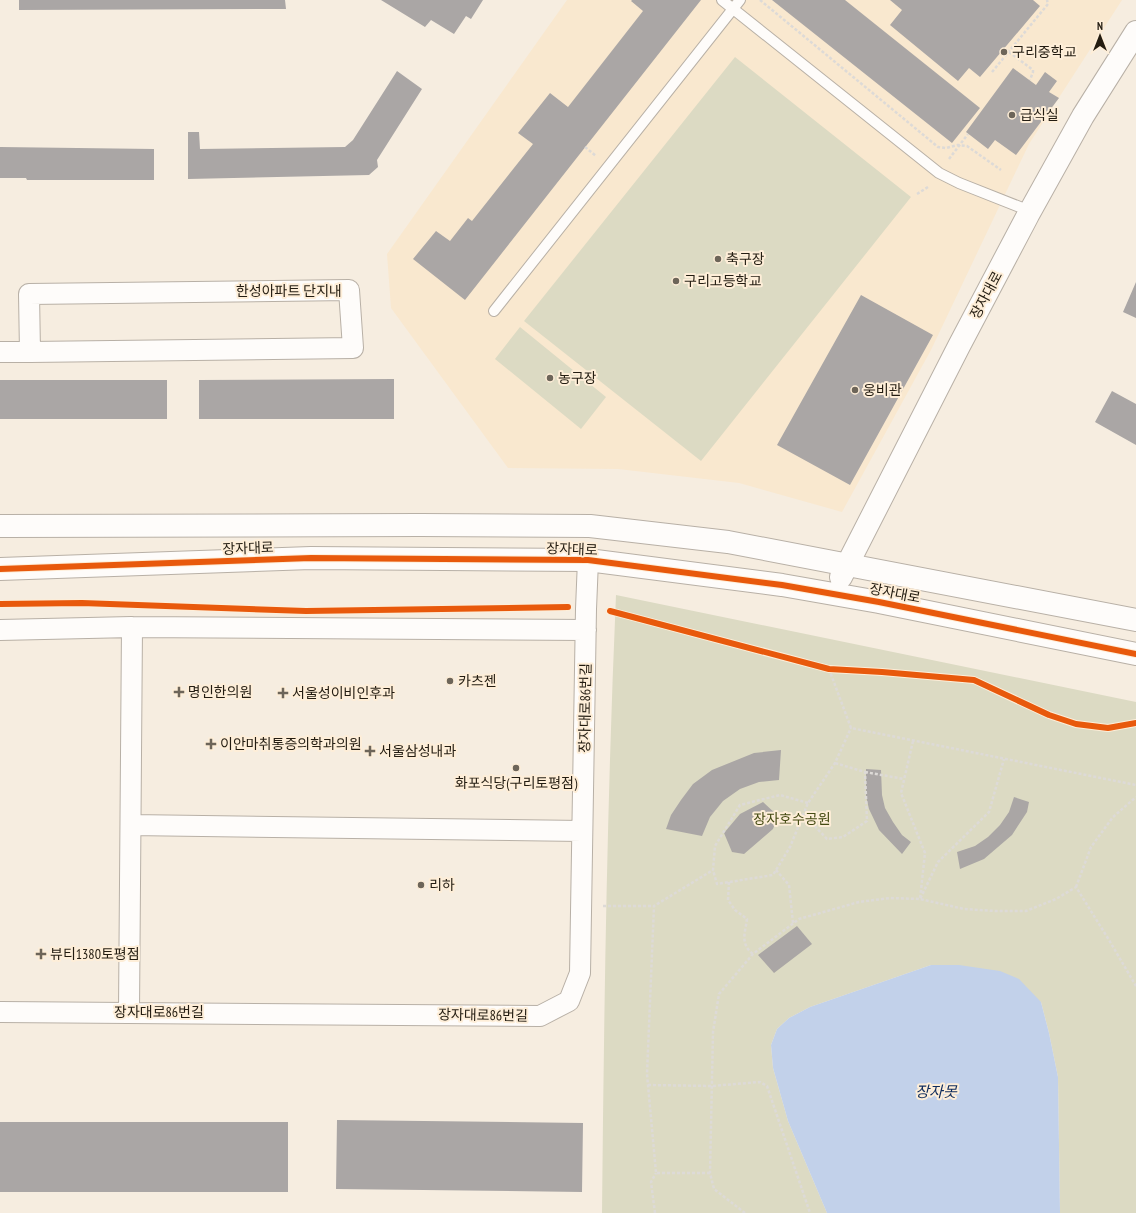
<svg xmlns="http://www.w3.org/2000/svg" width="1136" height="1213" font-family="'PT Sans Narrow','Noto Sans KR',sans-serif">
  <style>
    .built { fill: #f9e8cf }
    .green { fill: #dcdac3 }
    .water { fill: #c2d1ea }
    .building { fill: #aaa6a5 }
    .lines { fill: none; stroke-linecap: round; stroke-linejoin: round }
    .lane-casing { stroke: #b8b0a6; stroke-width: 12 }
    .street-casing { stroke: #b8b0a6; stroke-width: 22 }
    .secondary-casing { stroke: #b8b0a6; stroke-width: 24 }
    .path { stroke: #dddad7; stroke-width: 2.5; stroke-dasharray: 3 2; stroke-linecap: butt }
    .lane { stroke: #fefcfa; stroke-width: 10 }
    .street { stroke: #fefcfa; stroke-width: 20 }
    .secondary { stroke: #fefcfa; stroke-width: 22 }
    .cycleway-casing { stroke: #feeed8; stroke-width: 8 }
    .cycleway { stroke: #e8590c; stroke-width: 6 }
    .poi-dot { fill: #6d6559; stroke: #feeed8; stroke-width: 1.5 }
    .labels { text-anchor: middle; stroke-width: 4; stroke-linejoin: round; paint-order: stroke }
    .poi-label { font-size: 14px; fill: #231c11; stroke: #feeed8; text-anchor: start }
    .street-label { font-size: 14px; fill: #231c11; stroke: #feeed8 }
    .park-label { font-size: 14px; fill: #454b13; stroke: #feeed8 }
    .water-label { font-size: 15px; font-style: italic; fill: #0c2a5c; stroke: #feeed8 }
  </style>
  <rect width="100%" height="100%" fill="#f6ede0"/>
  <path class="built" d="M567,0H1122L1029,144L931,350L842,512L739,483L618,469L508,468L391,308L387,254Z"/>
  <path class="green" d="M735,57L911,197L701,461L524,321Z
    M520,327L606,397L581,429L495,359Z
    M616,595L1136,702V1213H1060L1058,1077L1049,1033L1041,1002L931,965L810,1007L789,1018L777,1029L771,1045L773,1068L788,1121L827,1213H602C604,1007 607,801 616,595Z"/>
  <path class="water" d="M931,965H959L1000,971L1019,979L1041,1002L1049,1033L1058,1077L1060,1213H827L788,1121L773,1068L771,1045L777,1029L789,1018L810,1007Z"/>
  <path class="building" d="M19,0H285L286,9L19,10Z
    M381,0H483L471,19L466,16L454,34L431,20L425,27Z
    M632,0H701L465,300L413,259L436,231L450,241L468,218L472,221L533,144L518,133L550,93L568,107L643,11L631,1Z
    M772,0H845L980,108L952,143Z
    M890,0H1033L1040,6L980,77L969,68L958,81L890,25L902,10Z
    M1013,68L1036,85L1045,72L1057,81L1049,92L1059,98L1016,155L995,140L988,149L966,132Z
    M397,71L422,89L377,160L378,167L369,175L188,179V132H199L200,149L345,147L353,140Z
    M0,147L154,149V180H27L26,178H0Z
    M1136,282V318L1123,312Z
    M861,295L933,335L850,485L777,445Z
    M394,379V419H199V380Z
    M0,380H167V419H0Z
    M1112,391L1136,404V445L1095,422Z
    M781,750L779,780L759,782L740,789L723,801L710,817L702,836L666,829L671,815L681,800L693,784L712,770L754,753Z
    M866,769L881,770L882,795L885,808L893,822L902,835L911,842L902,854L879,830L869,809L866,796Z
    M1014,797L1029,802L1027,812L1012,835L984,859L960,869L957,852L975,846L988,837L1000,825L1009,812Z
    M763,802L778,816L773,829L744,854L732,852L724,833L740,814Z
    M797,926L812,944L774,973L758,955Z
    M337,1120L583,1123L582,1192L336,1189Z
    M0,1122H288V1192H0Z"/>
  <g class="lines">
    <g class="lane-casing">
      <path id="lane" d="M722,0L939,173L959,183L1030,211
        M494,311L740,0"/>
    </g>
    <g class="street-casing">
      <path id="street" d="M0,352H30L353,348L349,290L29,294L30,352
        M0,630L132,627L586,630
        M131,825L582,831
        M0,1012L540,1016L569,1001L580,973L586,609L588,560
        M129,1012L132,627"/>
    </g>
    <g class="secondary-casing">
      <path id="secondary" d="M0,526L420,525L590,526L728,542L1136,620
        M0,569L311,558L588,560L782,585L879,602L1136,654
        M841,577L959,346L1028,215L1083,116L1136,32"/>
    </g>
    <path class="path" d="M760,0L938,147L946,148L958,145L967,146L1001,170
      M1009,52L1033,70V72L1030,80
      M992,72L1048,4L1047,0
      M585,147L596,156
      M949,159L968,134
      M917,194L928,187
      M829,669L851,728L1136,785
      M913,741L901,793L925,853L920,899L938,862L989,812L1004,759
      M865,772L904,779
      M808,803L780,795L740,805L715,846L713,870L717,884L773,875L790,847L808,803L835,763L851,728
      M803,817L808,819L827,839L843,837L867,821L865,772L835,763
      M776,870L789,885L793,923
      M729,882L728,900L735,910L747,919C745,933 740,944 753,954
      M1076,887L1091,847L1113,817L1136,797
      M603,906H654
      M648,1085L712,1086L760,1082L767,1086L810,1213
      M710,1173H656L647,1074L654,906L713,870
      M655,1213L651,1182L656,1173
      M745,1213L714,1189L710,1173L713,1032L719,994L753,954L799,919L859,902L890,898L920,899L964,909L995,911H1026L1056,899L1076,887L1109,940L1136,986"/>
    <use href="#lane" class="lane"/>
    <use href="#street" class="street"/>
    <use href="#secondary" class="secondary"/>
    <g class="cycleway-casing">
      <path id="cycleway" d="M0,569L311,558L588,560L782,585L879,602L1136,654
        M0,604L82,603L306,611L568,607
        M610,611L829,669L882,672L974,680L1049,715L1076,724L1108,728L1136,723"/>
    </g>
    <use href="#cycleway" class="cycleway"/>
  </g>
  <g class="poi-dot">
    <circle cx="1004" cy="52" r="4"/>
    <circle cx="1012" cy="115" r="4"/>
    <circle cx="718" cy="259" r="4"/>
    <circle cx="676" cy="281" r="4"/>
    <circle cx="550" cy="378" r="4"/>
    <circle cx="855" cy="390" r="4"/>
    <circle cx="450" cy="681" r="4"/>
    <path d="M177 686h4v4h4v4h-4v4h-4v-4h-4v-4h4z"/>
    <path d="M281 687h4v4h4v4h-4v4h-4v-4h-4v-4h4z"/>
    <path d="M209 738h4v4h4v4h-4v4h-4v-4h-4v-4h4z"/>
    <path d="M368 745h4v4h4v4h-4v4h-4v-4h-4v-4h4z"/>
    <circle cx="516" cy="768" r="4"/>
    <circle cx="421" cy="885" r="4"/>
    <path d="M39 948h4v4h4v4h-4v4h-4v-4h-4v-4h4z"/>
  </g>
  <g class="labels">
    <g class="poi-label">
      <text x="1012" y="57">구리중학교</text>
      <text x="1020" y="120">급식실</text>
      <text x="726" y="264">축구장</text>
      <text x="684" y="286">구리고등학교</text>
      <text x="558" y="383">농구장</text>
      <text x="863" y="395">웅비관</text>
      <text x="458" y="686">카츠젠</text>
      <text x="188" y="697">명인한의원</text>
      <text x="292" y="698">서울성이비인후과</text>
      <text x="220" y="749">이안마취통증의학과의원</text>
      <text x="379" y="756">서울삼성내과</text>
      <text x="516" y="788" text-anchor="middle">화포식당(구리토평점)</text>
      <text x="429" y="890">리하</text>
      <text x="50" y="959">뷰티1380토평점</text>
    </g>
    <g class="street-label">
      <text x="289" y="296">한성아파트 단지내</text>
      <text transform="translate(986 295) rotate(-62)" y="5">장자대로</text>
      <text transform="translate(248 548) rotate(-2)" y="5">장자대로</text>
      <text transform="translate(572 549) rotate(2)" y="5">장자대로</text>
      <text transform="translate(895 593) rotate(11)" y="5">장자대로</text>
      <text transform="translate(585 708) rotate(-89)" y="5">장자대로86번길</text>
      <text x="159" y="1017">장자대로86번길</text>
      <text transform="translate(483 1015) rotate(1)" y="5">장자대로86번길</text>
    </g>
    <g class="park-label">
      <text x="792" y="824">장자호수공원</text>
    </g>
    <g class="water-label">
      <text x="936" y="1097">장자못</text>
    </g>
  </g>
  <g transform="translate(1100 36)" stroke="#feeed8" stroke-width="3" paint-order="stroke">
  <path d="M0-3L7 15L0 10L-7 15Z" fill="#231c11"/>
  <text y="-6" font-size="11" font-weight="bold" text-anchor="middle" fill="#231c11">N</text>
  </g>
</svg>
